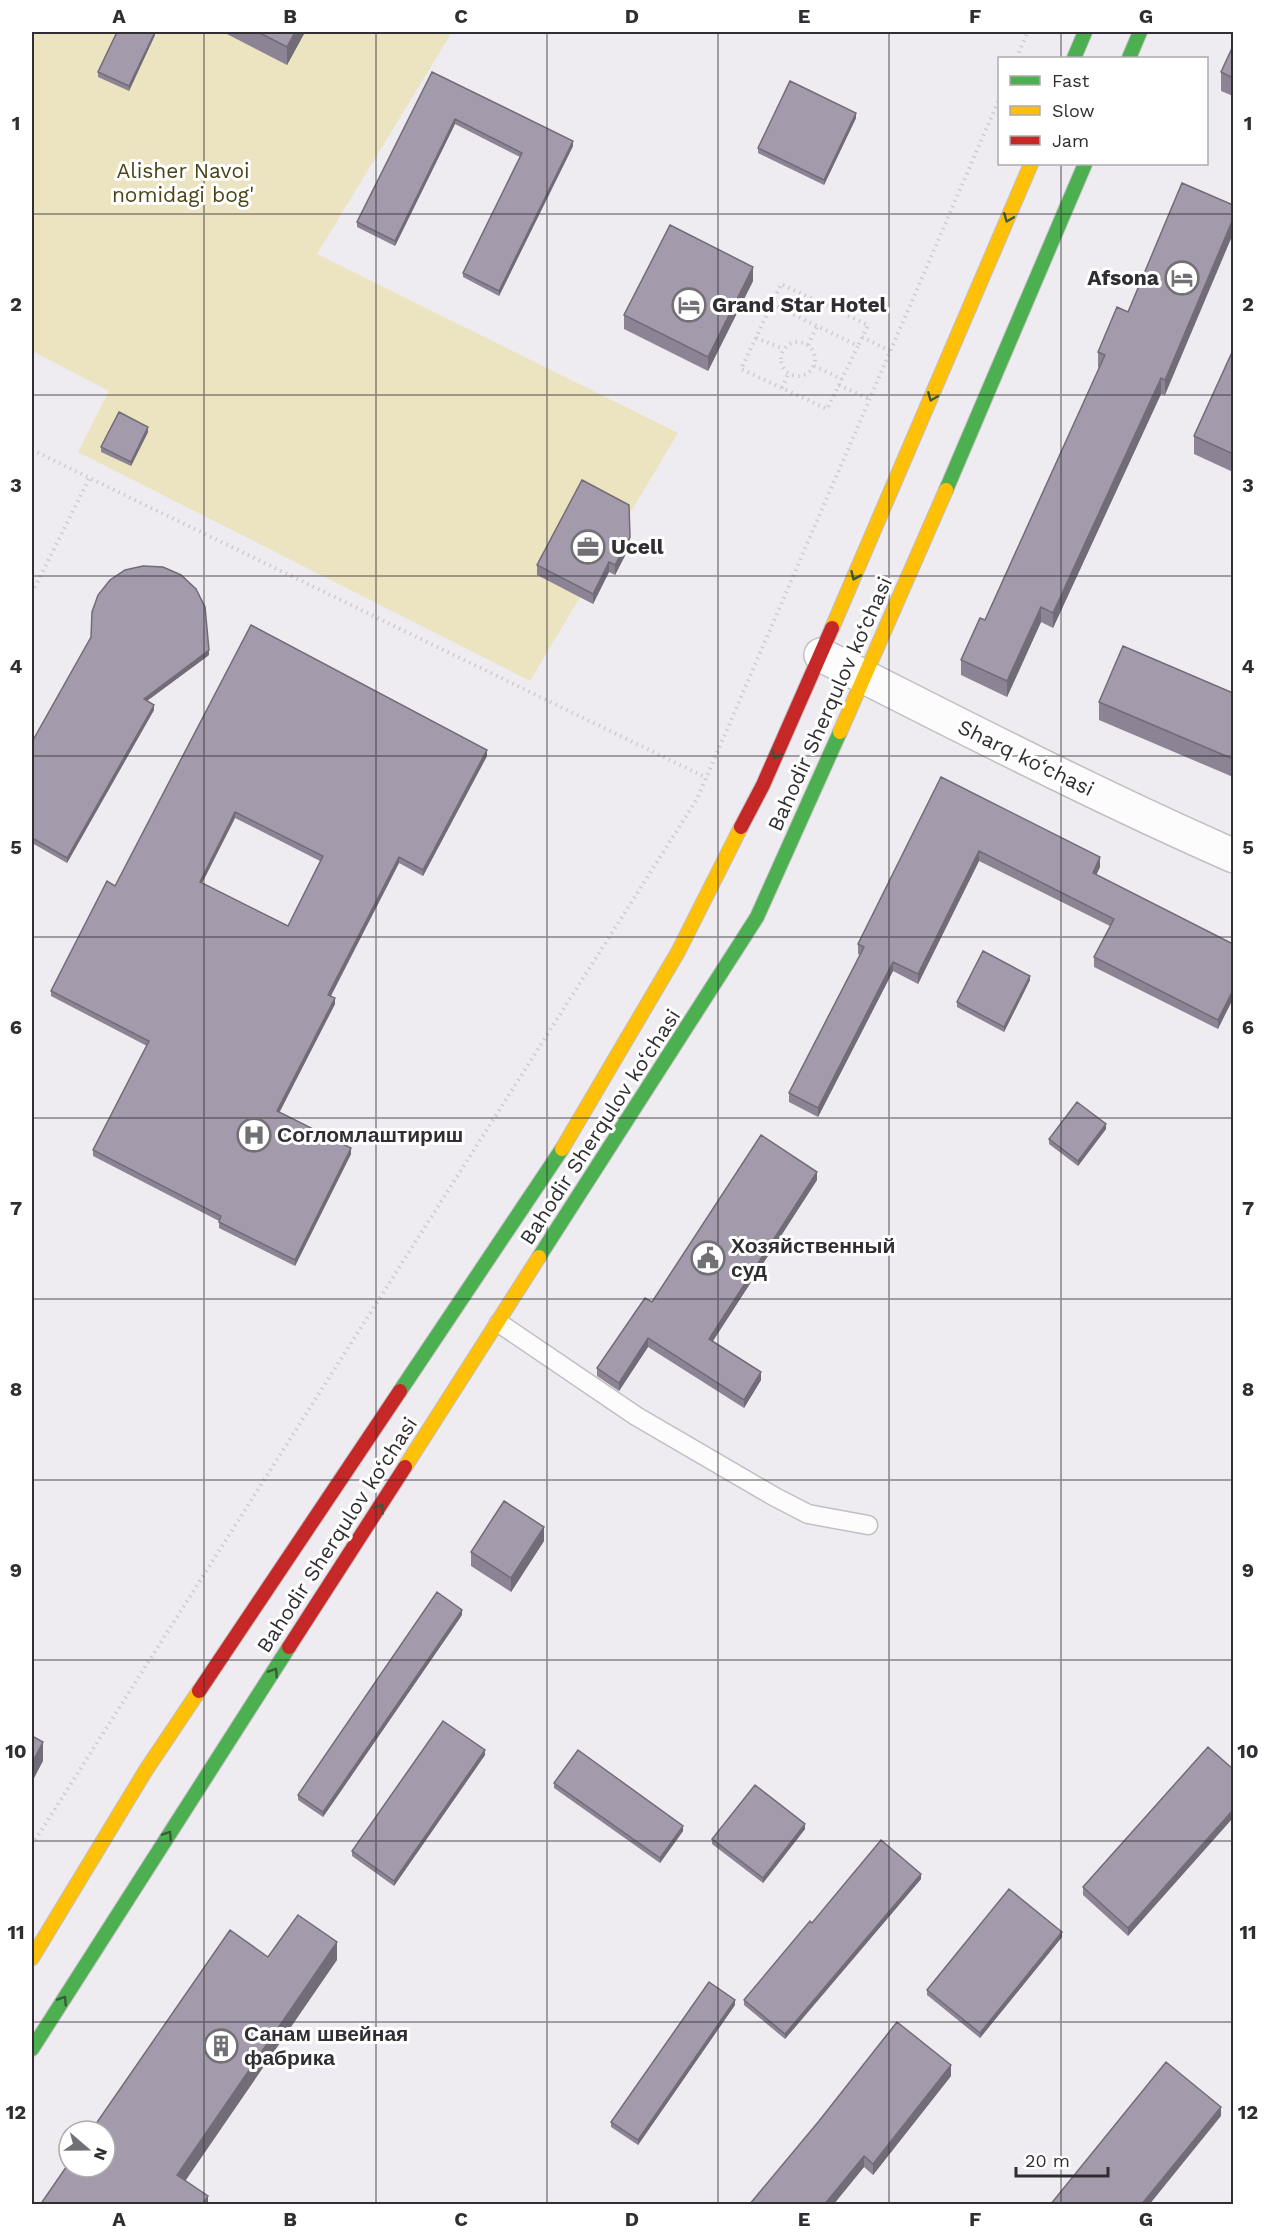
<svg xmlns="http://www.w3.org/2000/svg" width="1265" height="2236" font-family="'Work Sans',sans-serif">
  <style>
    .green { fill: #ece3c1 }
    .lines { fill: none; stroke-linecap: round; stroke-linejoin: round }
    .lane-casing { stroke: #c1bfc4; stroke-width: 21 }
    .street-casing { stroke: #c1bfc4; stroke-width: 36 }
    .fast-casing { stroke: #c1bfc4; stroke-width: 16 }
    .slow-casing { stroke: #c1bfc4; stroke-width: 16 }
    .jam-casing { stroke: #c1bfc4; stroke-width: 16 }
    .path { stroke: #cdcdce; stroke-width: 4; stroke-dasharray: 1.5 4.5; stroke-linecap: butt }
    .lane { stroke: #fcfcfd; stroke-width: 18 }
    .street { stroke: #fcfcfd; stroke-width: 33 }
    .fast { stroke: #4caf50; stroke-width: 14 }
    .slow { stroke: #ffc107; stroke-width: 14 }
    .jam { stroke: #c62828; stroke-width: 14 }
    .wall { fill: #8c8494; fill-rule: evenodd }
    .shaded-wall { fill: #726c78 }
    .building { fill: #a39aac; stroke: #726c78; stroke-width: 1.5; fill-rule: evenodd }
    .oneway { stroke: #3a5b3c }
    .grid { fill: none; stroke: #302e32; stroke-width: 1.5; stroke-opacity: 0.55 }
    .labels { text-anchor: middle; stroke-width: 6; stroke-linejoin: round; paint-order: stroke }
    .park-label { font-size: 21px; fill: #4c4417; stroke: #fff }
    .poi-label { font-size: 21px; font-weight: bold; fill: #302e32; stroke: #fff; text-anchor: start }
    .street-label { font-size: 21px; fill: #302e32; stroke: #fff }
    .neatline { fill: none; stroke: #302e32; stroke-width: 2 }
    .grid-label { font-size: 20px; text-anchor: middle; font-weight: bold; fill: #302e32 }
  </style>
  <rect width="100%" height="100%" fill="#eeecf1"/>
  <path class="green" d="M32,32H452L317,254L678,433L530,681L78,452L109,391L32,351Z"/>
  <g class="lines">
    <g class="lane-casing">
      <path id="lane" d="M499,1323L636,1416L775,1497L808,1514L868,1525"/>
    </g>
    <g class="street-casing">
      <path id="street" d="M821,655C958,724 1093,794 1234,856"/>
    </g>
    <g class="fast-casing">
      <path id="fast" d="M1074,58L1085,32
        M1129,58L1140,32
        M946,490L1085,164
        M539,1257L757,917L840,732
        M400,1391L562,1149
        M32,2049L289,1647"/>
    </g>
    <g class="slow-casing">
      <path id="slow" d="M832,628L1031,164
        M840,732L946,490
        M562,1149L678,952L741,827
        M405,1467L539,1257
        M32,1958L146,1770L199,1691"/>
    </g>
    <g class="jam-casing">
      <path id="jam" d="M741,827L763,785L832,628
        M289,1647L405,1467
        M199,1691L400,1391"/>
    </g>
    <path class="path" d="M1016,58L1028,32
      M772,304L858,346L827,409L741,369Z
      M772,304L781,284L868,325L858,346
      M862,337L890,351
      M756,338L784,349
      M781 359a17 17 0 1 1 34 0a17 17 0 1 1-34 0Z
      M808,345L817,326
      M814,366L842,379
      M839,385L869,399
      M782,388L788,374
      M32,450L707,778
      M32,593L89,479
      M32,1845L697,799L1000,97"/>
    <use href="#lane" class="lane"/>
    <use href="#street" class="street"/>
    <use href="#fast" class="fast"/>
    <use href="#slow" class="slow"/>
    <use href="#jam" class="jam"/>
  </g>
  <path class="wall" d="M155,32V35L129,91L98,77V72Z
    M223,32H305L287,65Z
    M1233,46V96L1221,91V72Z
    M432,72L573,146L499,296L463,277V273L520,157L455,124L395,246L357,227V222Z
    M856,118L824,185L758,153V148Z
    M1182,183L1165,395L1161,394L1053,628L1041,622L1007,697L961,675V660L985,620L1099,368L1098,367V352L1128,312Z
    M753,281L708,371L624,329V315Z
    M1233,350V472L1194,454V436Z
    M148,432L131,466L101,452V447Z
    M630,546L615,575L609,572L593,604L537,575V565Z
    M251,625L487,756L423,876L399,863L331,996L335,1004L279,1113L351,1154L295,1266L219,1228V1221L93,1156V1150L147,1046L51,996V991L115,886ZM235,818L320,861L288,926L202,883Z
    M209,655L147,701L154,710L67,863L32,843V742Z
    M1233,693V777L1099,720V702Z
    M941,777L1100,867L1096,875L1233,944L1218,1029L1094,967V957L1110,926L979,861L918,984L893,971L818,1117L789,1102V1093L860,955L858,954V944Z
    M1030,980L1004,1032L957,1007V1002Z
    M1106,1129L1078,1166L1049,1144V1139Z
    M817,1180L713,1341L761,1380L744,1408L648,1347L619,1391L597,1376V1368L652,1302Z
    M544,1541L511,1592L471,1566V1552Z
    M462,1615L323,1817L298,1800V1795Z
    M1208,1747L1128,1936L1083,1895V1887Z
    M485,1755L394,1886L352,1856V1851Z
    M554,1783L683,1831L660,1863L554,1788Z
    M805,1829L763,1883L712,1844V1839Z
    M921,1879L785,2039L744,2005V2000L812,1923Z
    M1062,1937L980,2038L927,1995V1990Z
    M735,2005L638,2145L611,2127V2122Z
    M951,2076L873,2175L864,2167L833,2205H749Z"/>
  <path class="shaded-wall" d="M155,32V35L129,91V86Z
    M295,32H305L287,65V47Z
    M856,113V118L824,185V180Z
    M455,119V124L395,246V241Z
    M573,141V146L499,296V291Z
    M1233,219V234L1165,395V380Z
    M753,267V281L708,371V357Z
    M1161,378V394L1053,628V613Z
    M148,427V432L131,466V462Z
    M630,537V546L615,575V565Z
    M609,562V572L593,604V594Z
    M1041,607V622L1007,697V681Z
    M209,650V655L144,703V699Z
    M154,705V710L67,863V858Z
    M487,750V756L423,876V870Z
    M235,812V818L200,887V882Z
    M979,851V861L918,984V974Z
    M399,857V863L328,1001V995Z
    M1100,857V867L1093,882V873Z
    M893,962V971L818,1117V1108Z
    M1030,976V980L1004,1032V1027Z
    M1233,990V999L1218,1029V1020Z
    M335,998V1004L277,1117V1111Z
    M1106,1124V1129L1078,1166V1161Z
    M351,1148V1154L295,1266V1260Z
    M817,1172V1180L709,1347V1339Z
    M648,1338V1347L619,1391V1383Z
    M761,1372V1380L744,1408V1400Z
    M544,1527V1541L511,1592V1578Z
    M462,1610V1615L323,1817V1812Z
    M43,1742V1761L32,1782V1763Z
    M485,1750V1755L394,1886V1881Z
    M1233,1810V1818L1128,1936V1928Z
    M805,1824V1829L763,1883V1878Z
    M683,1826V1831L660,1863V1858Z
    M921,1874V1879L785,2039V2034Z
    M1062,1932V1937L980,2038V2033Z
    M337,1942V1960L177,2193V2175Z
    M735,2000V2005L638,2145V2140Z
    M951,2065V2076L873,2175V2164Z
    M1221,2107V2116L1149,2205H1141Z
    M864,2156V2167L833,2205H824Z
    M208,2196V2205H202Z"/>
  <path class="building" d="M117,32H155L129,86L98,72Z
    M258,32H295L287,47Z
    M1233,46V78L1221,72Z
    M432,72L573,141L499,291L463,273L522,153L455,119L395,241L357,222Z
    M790,81L856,113L824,180L758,148Z
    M1182,183L1233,205V219L1165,380L1161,378L1053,613L1041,607L1007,681L961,660L980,618L985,620L1105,355L1098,352L1117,307L1128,312Z
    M670,225L753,267L708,357L624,315Z
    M1233,350V454L1194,436Z
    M119,412L148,427L131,462L101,447Z
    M582,480L629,505L630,537L615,565L609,562L593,594L537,565Z
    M143,566L163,567L181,575L196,589L205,607L209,650L144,699L154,705L67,858L32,838V742L91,637L92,612L98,595L110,580L125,570Z
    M251,625L487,750L423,870L399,857L328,995L335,998L277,1111L351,1148L295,1260L219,1222L221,1216L93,1150L149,1041L51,991L107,881L115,886ZM235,812L323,856L288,926L200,882Z
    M1123,646L1233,693V759L1099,702Z
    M941,777L1100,857L1093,873L1233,944V990L1218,1020L1094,957L1114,919L979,851L918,974L893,962L818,1108L789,1093L864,947L858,944Z
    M983,951L1030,976L1004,1027L957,1002Z
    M1077,1102L1106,1124L1078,1161L1049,1139Z
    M761,1135L817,1172L709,1339L761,1372L744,1400L648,1338L619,1383L597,1368L645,1298L652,1302Z
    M504,1501L544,1527L511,1578L471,1552Z
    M437,1592L462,1610L323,1812L298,1795Z
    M443,1721L485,1750L394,1881L352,1851Z
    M32,1736L43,1742L32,1763Z
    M1208,1747L1233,1769V1810L1128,1928L1083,1887Z
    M578,1750L683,1826L660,1858L554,1783Z
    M755,1785L805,1824L763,1878L712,1839Z
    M881,1840L921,1874L785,2034L744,2000L810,1921L812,1923Z
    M1009,1889L1062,1932L980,2033L927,1990Z
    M298,1915L337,1942L177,2175L208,2196L202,2205H40L69,2163V2167H105V2131H91L230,1930L268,1957Z
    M709,1982L735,2000L638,2140L611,2122Z
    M897,2022L951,2065L873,2164L864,2156L824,2205H749L819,2121Z
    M1166,2062L1221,2107L1141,2205H1050Z"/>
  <defs><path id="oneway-chevron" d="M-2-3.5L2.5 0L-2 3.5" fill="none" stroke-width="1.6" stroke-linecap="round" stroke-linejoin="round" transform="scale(1.5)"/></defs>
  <g class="oneway">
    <use href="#oneway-chevron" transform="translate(1008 218) rotate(112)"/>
    <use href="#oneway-chevron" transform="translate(932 397) rotate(113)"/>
    <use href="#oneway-chevron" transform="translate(855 576) rotate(114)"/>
    <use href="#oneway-chevron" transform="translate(776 755) rotate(114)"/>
    <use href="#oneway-chevron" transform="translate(380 1508) rotate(-57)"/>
    <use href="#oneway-chevron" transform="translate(274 1672) rotate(-57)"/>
    <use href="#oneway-chevron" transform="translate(168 1835) rotate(-57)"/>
    <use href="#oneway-chevron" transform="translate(63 2000) rotate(-57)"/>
  </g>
  <path class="grid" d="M204,32V2204M376,32V2204M547,32V2204M718,32V2204M889,32V2204M1061,32V58M1061,164V2204M32,214H1234M32,395H1234M32,576H1234M32,756H1234M32,937H1234M32,1118H1234M32,1299H1234M32,1480H1234M32,1660H1234M32,1841H1234M32,2022H1234"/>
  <defs>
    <g id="hotel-ring" transform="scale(1.725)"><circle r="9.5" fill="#fff" stroke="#727075" stroke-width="1.5"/><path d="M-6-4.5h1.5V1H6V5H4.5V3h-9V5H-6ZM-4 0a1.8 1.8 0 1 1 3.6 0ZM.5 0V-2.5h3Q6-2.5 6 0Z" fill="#727075"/></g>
    <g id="office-ring" transform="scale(1.725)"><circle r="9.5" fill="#fff" stroke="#727075" stroke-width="1.5"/><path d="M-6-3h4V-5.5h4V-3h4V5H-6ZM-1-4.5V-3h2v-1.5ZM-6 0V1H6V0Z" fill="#727075"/></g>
    <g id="hospital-ring" transform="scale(1.725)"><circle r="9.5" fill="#fff" stroke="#727075" stroke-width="1.5"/><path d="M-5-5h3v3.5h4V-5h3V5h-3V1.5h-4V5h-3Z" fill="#727075"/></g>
    <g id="civic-ring" transform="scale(1.725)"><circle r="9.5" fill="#fff" stroke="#727075" stroke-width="1.5"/><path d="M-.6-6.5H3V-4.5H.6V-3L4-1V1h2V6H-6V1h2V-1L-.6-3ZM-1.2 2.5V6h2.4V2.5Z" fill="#727075"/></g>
    <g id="building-ring" transform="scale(1.725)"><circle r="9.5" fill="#fff" stroke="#727075" stroke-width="1.5"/><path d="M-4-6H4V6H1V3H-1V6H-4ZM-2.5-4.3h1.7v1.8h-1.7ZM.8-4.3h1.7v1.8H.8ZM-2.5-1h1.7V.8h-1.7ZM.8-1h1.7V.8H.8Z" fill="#727075"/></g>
  </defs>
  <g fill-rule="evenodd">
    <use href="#hotel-ring" x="1182" y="278"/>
    <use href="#hotel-ring" x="689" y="305"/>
    <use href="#office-ring" x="588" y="547"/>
    <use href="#hospital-ring" x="254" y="1135"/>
    <use href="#civic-ring" x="708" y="1258"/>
    <use href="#building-ring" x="221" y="2046"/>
  </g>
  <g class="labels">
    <g class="park-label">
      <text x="183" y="178">Alisher Navoi<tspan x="183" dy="24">nomidagi bog'</tspan></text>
    </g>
    <g class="poi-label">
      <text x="1159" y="285" text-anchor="end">Afsona</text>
      <text x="712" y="312">Grand Star Hotel</text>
      <text x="611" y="554">Ucell</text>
      <text x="277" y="1142">Согломлаштириш</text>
      <text x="731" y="1253">Хозяйственный<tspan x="731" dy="24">суд</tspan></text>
      <text x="244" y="2041">Санам швейная<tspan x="244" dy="24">фабрика</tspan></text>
    </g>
    <g class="street-label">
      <text transform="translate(830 704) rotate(-66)" y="7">Bahodir Sherqulov ko‘chasi</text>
      <text transform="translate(1026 758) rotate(26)" y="7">Sharq ko‘chasi</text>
      <text transform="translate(600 1127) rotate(-57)" y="7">Bahodir Sherqulov ko‘chasi</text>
      <text transform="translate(337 1535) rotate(-57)" y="7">Bahodir Sherqulov ko‘chasi</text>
    </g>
  </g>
  <rect width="1265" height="2236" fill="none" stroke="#ffffff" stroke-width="66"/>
  <rect x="998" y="57" width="210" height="108" fill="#ffffff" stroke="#acabad" stroke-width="1.5"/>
  <rect x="1010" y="76" width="30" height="9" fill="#4caf50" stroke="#acabad" stroke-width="1.5"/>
  <text x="1052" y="87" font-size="18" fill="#302e32">Fast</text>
  <rect x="1010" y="106" width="30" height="9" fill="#ffc107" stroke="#acabad" stroke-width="1.5"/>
  <text x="1052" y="117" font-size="18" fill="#302e32">Slow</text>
  <rect x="1010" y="136" width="30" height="9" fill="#c62828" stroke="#acabad" stroke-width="1.5"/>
  <text x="1052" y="147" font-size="18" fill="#302e32">Jam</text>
  <g transform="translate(87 2149) rotate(110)"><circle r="28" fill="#ffffff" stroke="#acabad" stroke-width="1.5"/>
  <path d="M0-4.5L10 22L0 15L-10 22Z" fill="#727075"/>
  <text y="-9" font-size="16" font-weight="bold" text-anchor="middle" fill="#302e32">N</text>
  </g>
  <path d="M1016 2167v9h92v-9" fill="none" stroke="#302e32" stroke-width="3"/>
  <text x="1025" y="2167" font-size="18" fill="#302e32" stroke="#ffffff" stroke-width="4.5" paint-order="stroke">20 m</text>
  <rect x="33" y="33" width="1199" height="2170" class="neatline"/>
  <g class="grid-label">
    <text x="119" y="23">A</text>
    <text x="290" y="23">B</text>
    <text x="461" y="23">C</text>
    <text x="632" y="23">D</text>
    <text x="804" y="23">E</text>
    <text x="975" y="23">F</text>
    <text x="1146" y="23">G</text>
    <text x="16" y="130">1</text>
    <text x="1248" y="130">1</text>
    <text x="16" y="311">2</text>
    <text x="1248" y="311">2</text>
    <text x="16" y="492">3</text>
    <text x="1248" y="492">3</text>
    <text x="16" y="673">4</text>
    <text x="1248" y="673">4</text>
    <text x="16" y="854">5</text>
    <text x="1248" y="854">5</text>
    <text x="16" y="1034">6</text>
    <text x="1248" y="1034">6</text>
    <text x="16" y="1215">7</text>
    <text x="1248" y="1215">7</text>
    <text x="16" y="1396">8</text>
    <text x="1248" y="1396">8</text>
    <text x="16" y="1577">9</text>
    <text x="1248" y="1577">9</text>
    <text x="16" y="1758">10</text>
    <text x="1248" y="1758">10</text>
    <text x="16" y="1939">11</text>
    <text x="1248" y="1939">11</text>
    <text x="16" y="2119">12</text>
    <text x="1248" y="2119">12</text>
    <text x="119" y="2226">A</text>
    <text x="290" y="2226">B</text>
    <text x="461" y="2226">C</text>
    <text x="632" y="2226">D</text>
    <text x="804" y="2226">E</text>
    <text x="975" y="2226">F</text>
    <text x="1146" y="2226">G</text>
  </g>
</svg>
